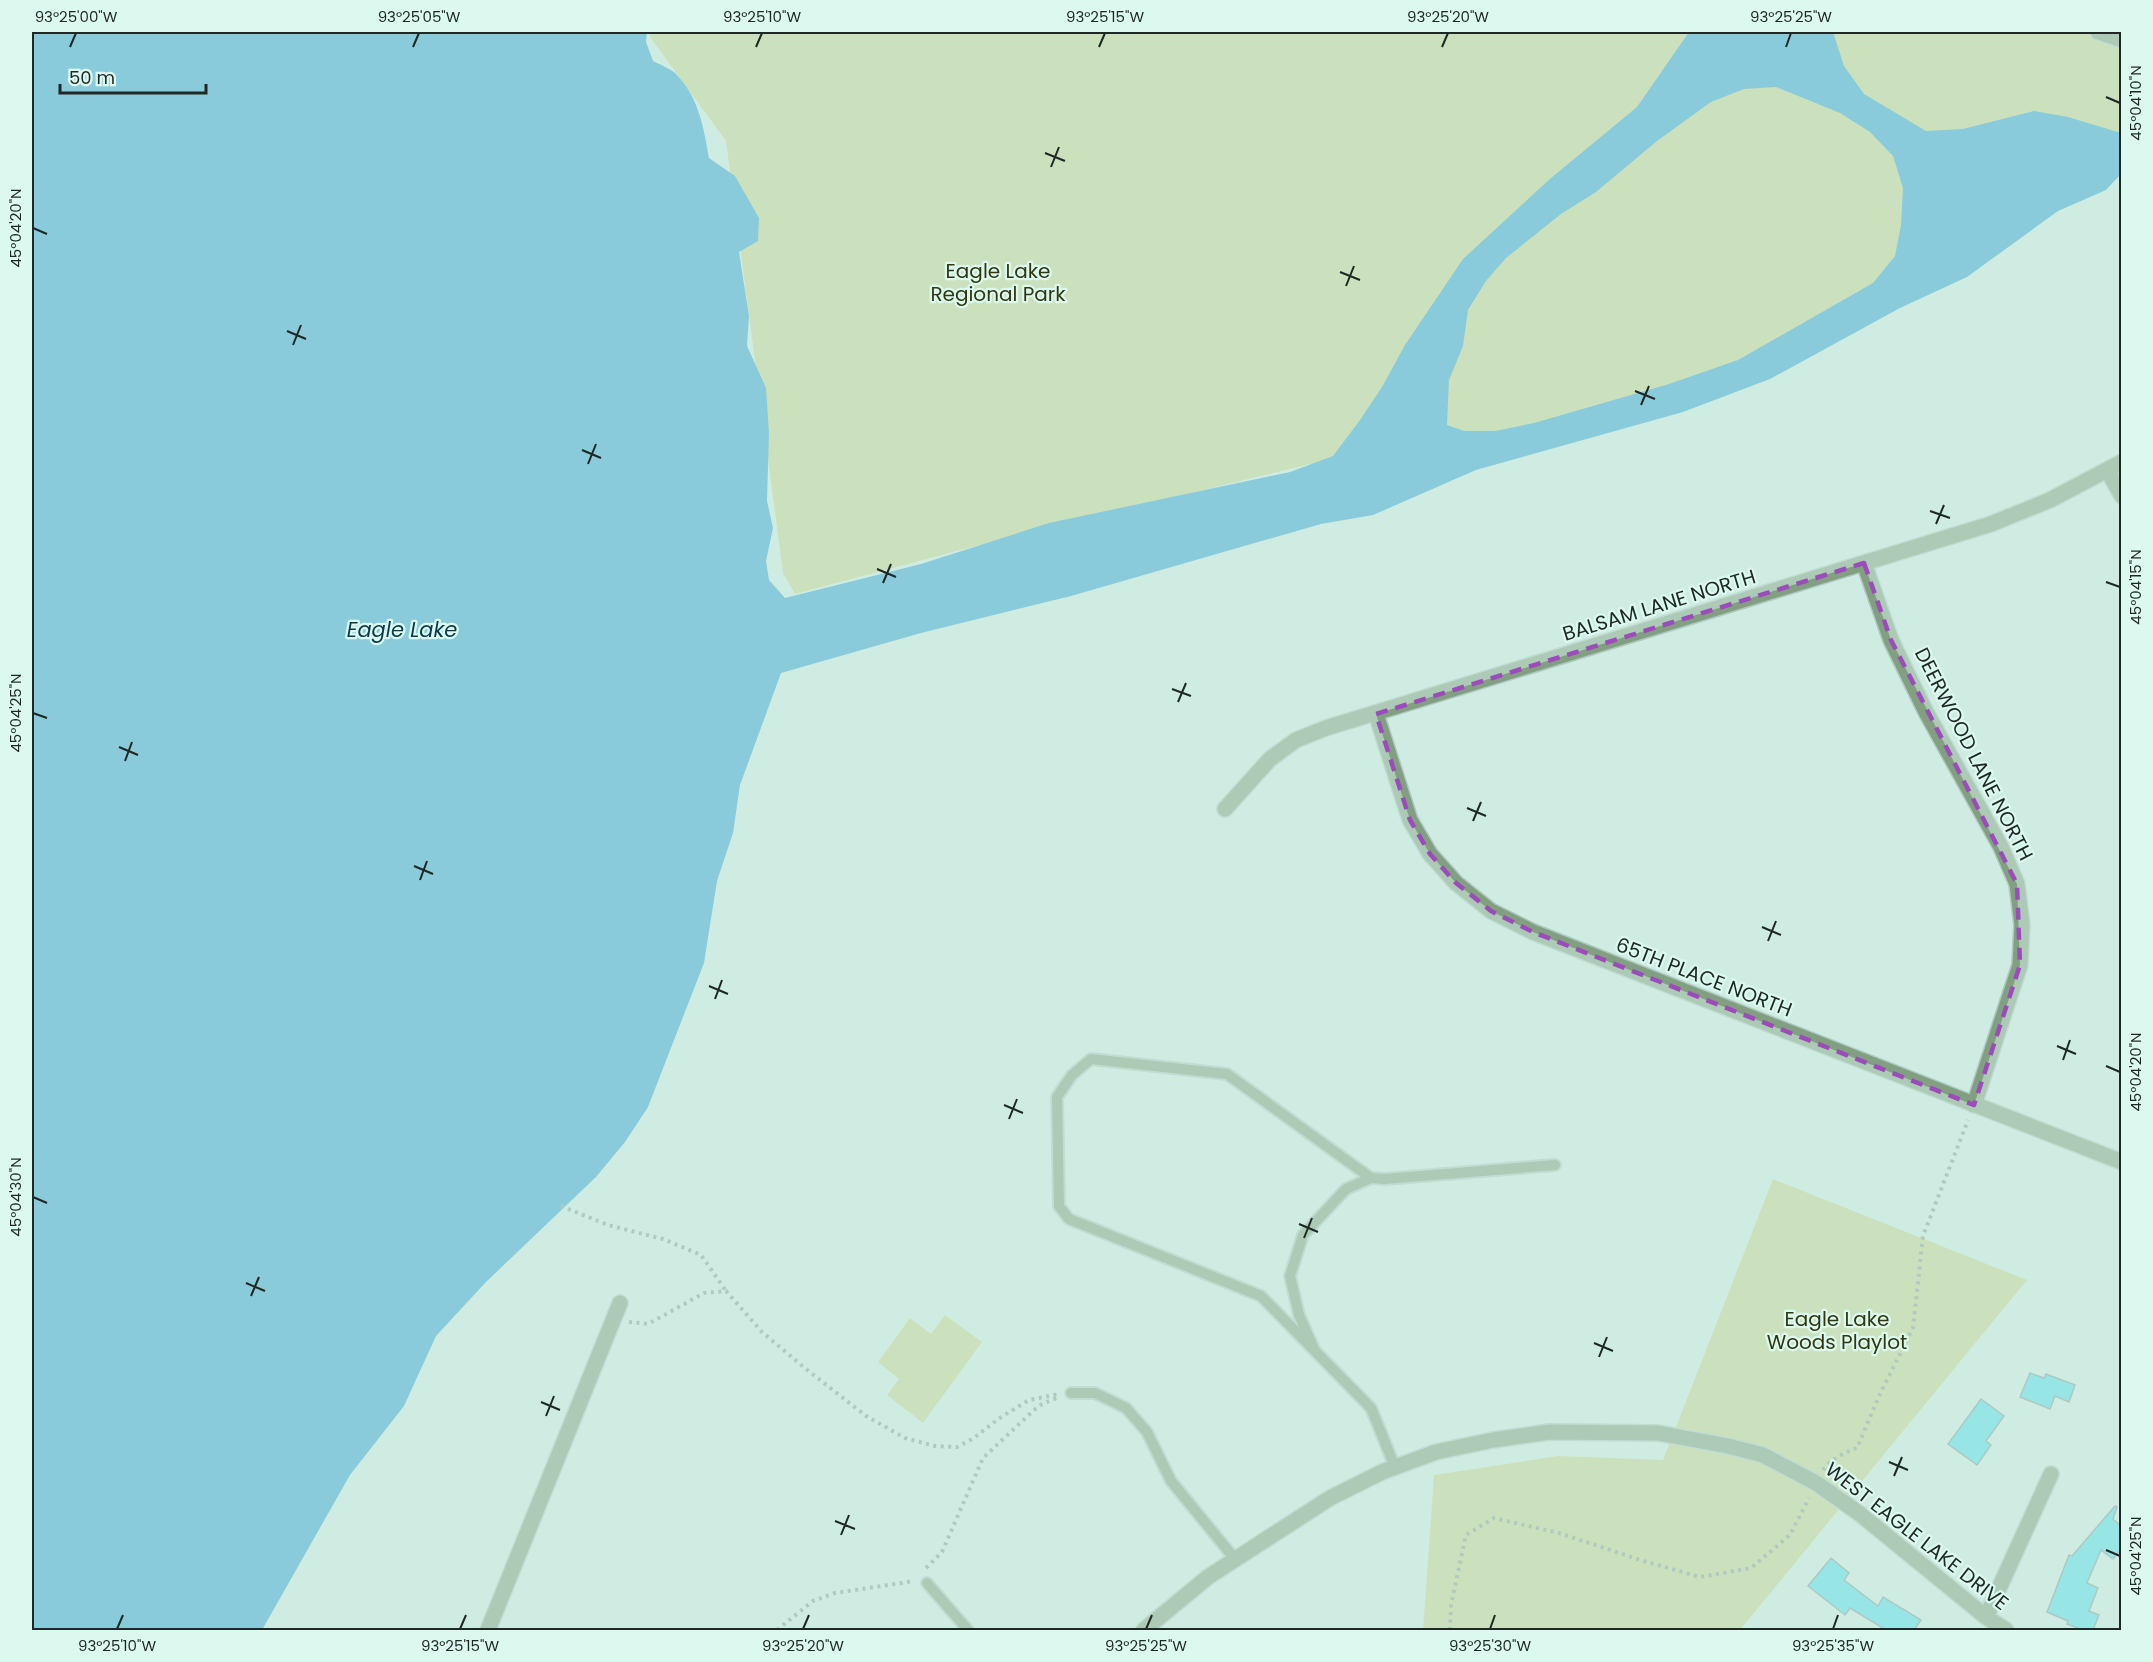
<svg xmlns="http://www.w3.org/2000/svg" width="2153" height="1662" font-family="Poppins,sans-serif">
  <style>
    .green { fill: #c6d291 }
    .water { fill: #34a3d1; fill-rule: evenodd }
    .building { fill: #52dce7; stroke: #819ea0; stroke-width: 1.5 }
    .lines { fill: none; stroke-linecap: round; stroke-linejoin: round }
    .lane-casing { stroke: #afc9c0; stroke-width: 14 }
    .street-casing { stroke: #afc9c0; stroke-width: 18 }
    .path { stroke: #8aa098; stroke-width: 4; stroke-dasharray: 3 4.5; stroke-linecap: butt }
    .lane { stroke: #829f82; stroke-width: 10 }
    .street { stroke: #829f82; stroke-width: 15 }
    .marked { fill: none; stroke: #9c4bbb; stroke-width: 4.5; stroke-dasharray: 12 8; stroke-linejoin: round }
    .ticks { fill: none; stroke: #1e2825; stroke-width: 2 }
    .labels { text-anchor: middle; stroke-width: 4.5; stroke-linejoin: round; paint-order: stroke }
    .park-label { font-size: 20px; fill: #31370f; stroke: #dcf9ef }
    .street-label { font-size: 20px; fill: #1e2825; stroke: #dcf9ef }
    .water-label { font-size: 21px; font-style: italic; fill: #0a3a4d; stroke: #dcf9ef }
    .neatline { fill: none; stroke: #1e2825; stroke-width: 2 }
    .ticks-label { font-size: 15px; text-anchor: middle; fill: #1e2825 }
  </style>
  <rect width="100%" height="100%" fill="#cfece2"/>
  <path class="green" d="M649,32H2121V166L1705,380L1435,463L1310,464L983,544L795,594L783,573L726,141L650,37Z
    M1773,1179L2027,1280L1740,1630H1423L1434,1475L1558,1456L1663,1460Z
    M945,1315L982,1342L923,1423L887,1395L899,1379L878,1362L910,1318L931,1334Z"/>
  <path class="water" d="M32,32H647L646,42L653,61C660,65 672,69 677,75C699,98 704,129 709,158L735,176L759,218L758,241L739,252L749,316L747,346L766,388L769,433L767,501L773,528L766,561L769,580L785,598L921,564L1049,523L1290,472L1333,456L1360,420L1382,387L1405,345L1463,259L1551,178L1637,107L1689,32H1833L1844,66L1864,94L1926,131L1963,129L2034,111L2068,117L2121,133V174L2106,190L2058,211L1967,277L1900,308L1770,379L1683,412L1476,470L1373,515L1321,524L1071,596L921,633L781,673L740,785L733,833L717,881L704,963L648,1107L625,1142L596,1177L486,1282L436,1336L404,1406L350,1475L262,1630H32ZM1776,87L1840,113L1870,132L1893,156L1903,188L1901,225L1895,256L1873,283L1738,360L1669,384L1534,423L1495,431H1464L1447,425L1449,380L1463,346L1468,310L1486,281L1506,258L1561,214L1596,192L1657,141L1711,102L1744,89Z"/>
  <path class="building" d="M2030,1373L2044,1378L2046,1374L2075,1385L2069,1402L2055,1396L2050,1409L2020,1397Z
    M1981,1399L2004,1416L1986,1441L1991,1445L1977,1465L1948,1444Z
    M2115,1506L2117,1507L2113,1519L2121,1526V1549L2113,1559L2101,1550L2087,1583L2098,1588L2089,1611L2099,1615L2093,1630H2083L2067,1624L2068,1621L2047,1612L2069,1555L2072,1556Z
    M1831,1558L1849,1573L1844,1580L1878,1606L1883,1597L1921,1620L1914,1630H1886L1850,1608L1845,1615L1808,1586Z"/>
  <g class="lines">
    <g class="lane-casing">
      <path id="lane" d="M1315,1351L1261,1296L1069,1219L1059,1206L1057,1097L1072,1075L1091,1059L1227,1074L1371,1178
        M1071,1393H1095L1126,1408L1147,1432L1171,1481L1235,1559
        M1395,1467L1371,1408L1315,1351L1299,1315L1290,1276L1303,1235L1346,1189L1371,1178L1385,1179L1555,1165
        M927,1583L968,1630"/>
    </g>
    <g class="street-casing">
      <path id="street" d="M2098,32L2122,40
        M2107,470L2122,496
        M1864,563L1891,640L1926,712L2001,847L2017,884L2022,925L2020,965L1974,1105
        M1376,714L1410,820L1430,854L1456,883L1491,911L1533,932L2122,1162
        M1225,809L1270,759L1296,740L1326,728L1991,524L2050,500L2122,462
        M1986,1617L2051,1474
        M488,1630L620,1303
        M1144,1630L1208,1577L1330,1498L1382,1472L1436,1452L1493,1440L1549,1432L1658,1433L1728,1446L1763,1455L1816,1483L1860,1514L1986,1617L2006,1630"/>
    </g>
    <path class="path" d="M561,1206L608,1225L663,1239L701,1255L726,1291
      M629,1322L648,1324L704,1293L726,1291L762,1332L806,1369L866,1416L905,1438L935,1446L957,1447L974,1438L998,1419L1029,1400L1059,1394
      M1823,1470C1830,1460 1845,1452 1857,1448L1880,1394L1913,1328L1923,1236L1968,1120
      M926,1568L942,1552L983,1458L1033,1411L1042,1404L1059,1397
      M777,1630L813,1601L835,1593L908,1582L914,1579
      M1450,1630L1451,1605L1466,1535L1494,1518L1559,1533L1640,1560L1700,1577L1751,1568L1790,1535L1809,1498"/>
    <use href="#lane" class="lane"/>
    <use href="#street" class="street"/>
  </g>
  <path d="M0 0H2153V1662H0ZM1864,563L1891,640L2017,884L2020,965L1974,1105L1533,932L1491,911L1456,883L1430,854L1410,820L1376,714Z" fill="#cfece2" fill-opacity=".55" fill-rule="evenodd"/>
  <path class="marked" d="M1864,563L1891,640L2017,884L2020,965L1974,1105L1533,932L1491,911L1456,883L1430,854L1410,820L1376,714Z"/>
  <path class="ticks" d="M70,47L76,33M413,47L419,33M756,47L762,33M1099,47L1105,33M1442,47L1448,33M1786,47L1791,33M2106,97L2120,103M1045,153L1065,161M1051,167L1059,147M33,228L47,234M1340,272L1360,280M1346,286L1354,266M287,331L306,339M293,345L301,325M1635,391L1655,399M1641,405L1649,386M582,450L601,458M588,464L596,444M1930,511L1950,518M1936,524L1944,505M877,569L896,577M2106,582L2120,587M883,583L891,564M1172,689L1191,696M1178,702L1186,683M33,713L47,718M119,747L138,755M125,761L132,742M1467,808L1486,816M1473,821L1481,802M414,866L433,874M420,880L427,861M1762,927L1781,935M1768,941L1776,921M709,986L728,994M715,999L722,980M2057,1046L2076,1054M2063,1060L2070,1040M2106,1066L2120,1072M1004,1105L1023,1113M1009,1119L1017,1099M33,1197L47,1203M1299,1224L1318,1232M1304,1238L1312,1218M246,1283L265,1291M251,1296L259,1277M1594,1343L1613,1351M1599,1357L1607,1337M541,1402L560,1410M546,1416L554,1396M1889,1462L1908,1470M1894,1476L1902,1457M835,1521L855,1529M841,1535L849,1515M2106,1550L2120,1556M117,1629L123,1615M460,1629L466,1615M803,1629L809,1615M1146,1629L1152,1615M1490,1629L1495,1615M1833,1629L1838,1615"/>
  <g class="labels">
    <g class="park-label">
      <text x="998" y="278">Eagle Lake<tspan x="998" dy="23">Regional Park</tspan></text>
      <text x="1837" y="1326">Eagle Lake<tspan x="1837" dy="23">Woods Playlot</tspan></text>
    </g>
    <g class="street-label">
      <text transform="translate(1659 605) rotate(-17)" y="7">BALSAM LANE NORTH</text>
      <text transform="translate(1974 754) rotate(63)" y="7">DEERWOOD LANE NORTH</text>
      <text transform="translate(1704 977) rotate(21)" y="7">65TH PLACE NORTH</text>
      <text transform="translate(1917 1536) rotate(38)" y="7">WEST EAGLE LAKE DRIVE</text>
    </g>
    <g class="water-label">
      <text x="402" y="637">Eagle Lake</text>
    </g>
  </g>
  <rect width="2153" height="1662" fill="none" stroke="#dcf9ef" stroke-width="66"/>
  <path d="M60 84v9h146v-9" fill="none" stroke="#1e2825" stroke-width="3"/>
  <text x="69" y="84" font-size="18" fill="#1e2825" stroke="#dcf9ef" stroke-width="4.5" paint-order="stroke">50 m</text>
  <rect x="33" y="33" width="2087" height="1596" class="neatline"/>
  <g class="ticks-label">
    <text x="76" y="22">93°25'00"W</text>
    <text x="419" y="22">93°25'05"W</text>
    <text x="762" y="22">93°25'10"W</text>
    <text x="1105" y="22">93°25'15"W</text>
    <text x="1448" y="22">93°25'20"W</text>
    <text x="1791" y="22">93°25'25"W</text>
    <text transform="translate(2136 103) rotate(-90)" y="5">45°04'10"N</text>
    <text transform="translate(16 228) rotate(-90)" y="5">45°04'20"N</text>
    <text transform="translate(2136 587) rotate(-90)" y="5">45°04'15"N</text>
    <text transform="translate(16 713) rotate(-90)" y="5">45°04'25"N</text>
    <text transform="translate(2136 1072) rotate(-90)" y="5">45°04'20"N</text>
    <text transform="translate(16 1197) rotate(-90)" y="5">45°04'30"N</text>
    <text transform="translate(2136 1556) rotate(-90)" y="5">45°04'25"N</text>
    <text x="117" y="1651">93°25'10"W</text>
    <text x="460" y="1651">93°25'15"W</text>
    <text x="803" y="1651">93°25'20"W</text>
    <text x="1146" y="1651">93°25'25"W</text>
    <text x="1490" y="1651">93°25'30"W</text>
    <text x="1833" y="1651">93°25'35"W</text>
  </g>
</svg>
